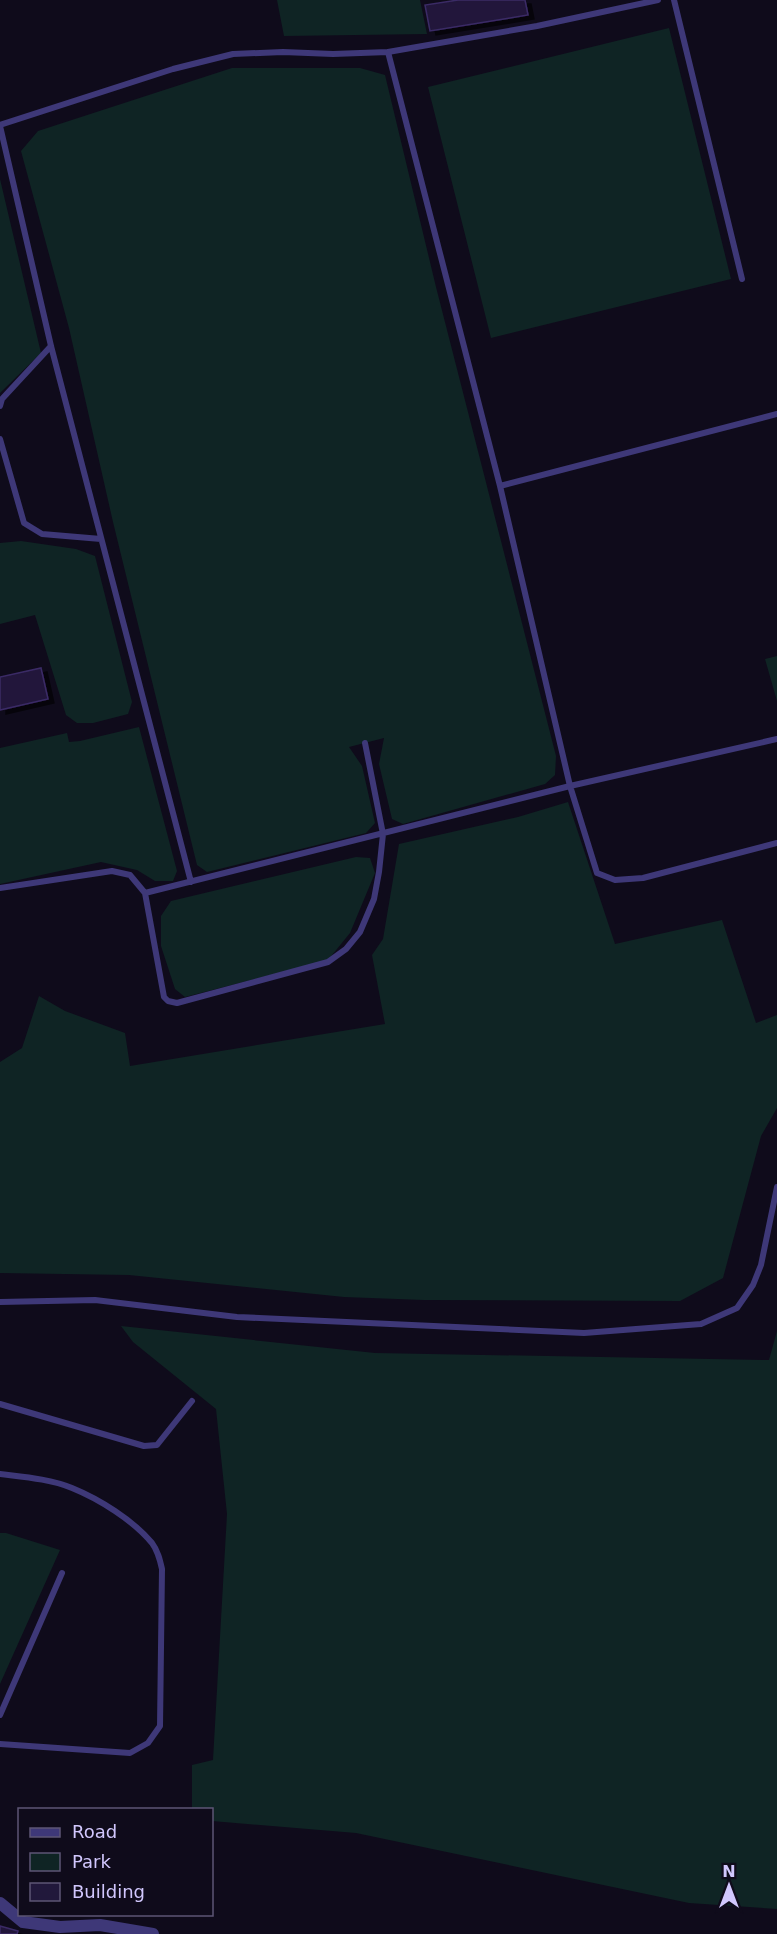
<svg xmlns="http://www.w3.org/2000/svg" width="777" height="1934" font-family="'DejaVu Sans',sans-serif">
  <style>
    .green { fill: #0f2424 }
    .building { fill: #21183b; stroke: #3b2b66; stroke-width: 1.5; filter: url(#shadow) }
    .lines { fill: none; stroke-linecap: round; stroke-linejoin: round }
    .service { stroke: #3e3878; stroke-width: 6 }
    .minor { stroke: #3e3878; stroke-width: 12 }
  </style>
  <defs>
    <filter id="shadow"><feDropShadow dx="6" dy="4" stdDeviation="0" flood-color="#0009"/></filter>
  </defs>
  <rect width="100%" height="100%" fill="#0f0b1b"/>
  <path class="green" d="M277,0H420L427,34L284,36Z
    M669,28L731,279L491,338L428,87Z
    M232,68H360L385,75L436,287L556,756L555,775L545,784L403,824L392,819L379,764L384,738L349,747L362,766L375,823L366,833L207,872L197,865L113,522L69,328L21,151L38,131Z
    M0,179L41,353L0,393Z
    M21,541L76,549L95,556L132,702L128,714L93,723H77L66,715L35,615L0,624V543Z
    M777,656V701L765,659Z
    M139,727L177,871L173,881H155L137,870L101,862L0,884V748L67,733L69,742L80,741Z
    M568,802L615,944L722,920L756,1023L777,1015V1108L761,1136L723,1278L680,1301L424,1300L344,1297L129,1275L0,1273V1062L22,1048L39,996L65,1011L125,1033L130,1066L385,1024L372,955L383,939L399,844L518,817Z
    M356,857L370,858L375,873L350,933L328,960L185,997L175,989L161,946V916L171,901Z
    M121,1326L375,1353L769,1360L777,1331V1909L689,1903L356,1833L212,1821V1810L192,1809V1765L213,1760L227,1514L216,1409L133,1342Z
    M0,1533H6L60,1550L0,1684Z"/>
  <path class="building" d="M458,0H525L528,15L430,31L425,5Z
    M41,668L48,699L0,710V677Z
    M0,1926L18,1931L17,1934H0Z"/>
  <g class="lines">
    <path class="service" d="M674,0L742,279
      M388,52L500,486L570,786L597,873L615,880L643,878L777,843
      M0,125L173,69L233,54L283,52L333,54L388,52L537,26L658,0
      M0,126L51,346L191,882
      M0,406L2,399L51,346
      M0,439L24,523L42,534L101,539
      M500,486L777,414
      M0,888L112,871L130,875L145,893L164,997L168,1001L177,1003L328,962L346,949L360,932L374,899L379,872L383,834L365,743
      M145,893L570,786L777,739
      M0,1302L95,1300L237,1317L584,1333L701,1324L737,1308L753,1285L761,1265L777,1187
      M0,1404L144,1446L157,1445L192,1401
      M0,1474C24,1477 50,1479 72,1488C99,1499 133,1520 152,1543C158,1551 160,1560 162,1569L160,1726L148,1743L130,1753L0,1744
      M0,1715L62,1573"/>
    <path class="minor" d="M0,1903L23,1922L60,1927L100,1925L153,1934"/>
  </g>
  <rect x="18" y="1808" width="195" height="108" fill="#0f0b1b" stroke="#5d5675" stroke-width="1.5"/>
  <rect x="30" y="1828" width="30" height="9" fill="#3e3878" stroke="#5d5675" stroke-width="1.5"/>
  <text x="72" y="1838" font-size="18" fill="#d1c7fd">Road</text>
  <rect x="30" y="1853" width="30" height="18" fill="#0f2424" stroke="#5d5675" stroke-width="1.5"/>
  <text x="72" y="1868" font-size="18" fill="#d1c7fd">Park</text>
  <rect x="30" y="1883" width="30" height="18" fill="#21183b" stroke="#5d5675" stroke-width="1.5"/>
  <text x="72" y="1898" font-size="18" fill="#d1c7fd">Building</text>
  <g transform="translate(729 1886)" stroke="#0f0b1b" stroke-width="4.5" paint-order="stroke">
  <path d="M0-4.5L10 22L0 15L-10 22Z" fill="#d1c7fd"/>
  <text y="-9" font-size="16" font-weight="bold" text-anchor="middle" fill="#d1c7fd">N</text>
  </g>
</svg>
